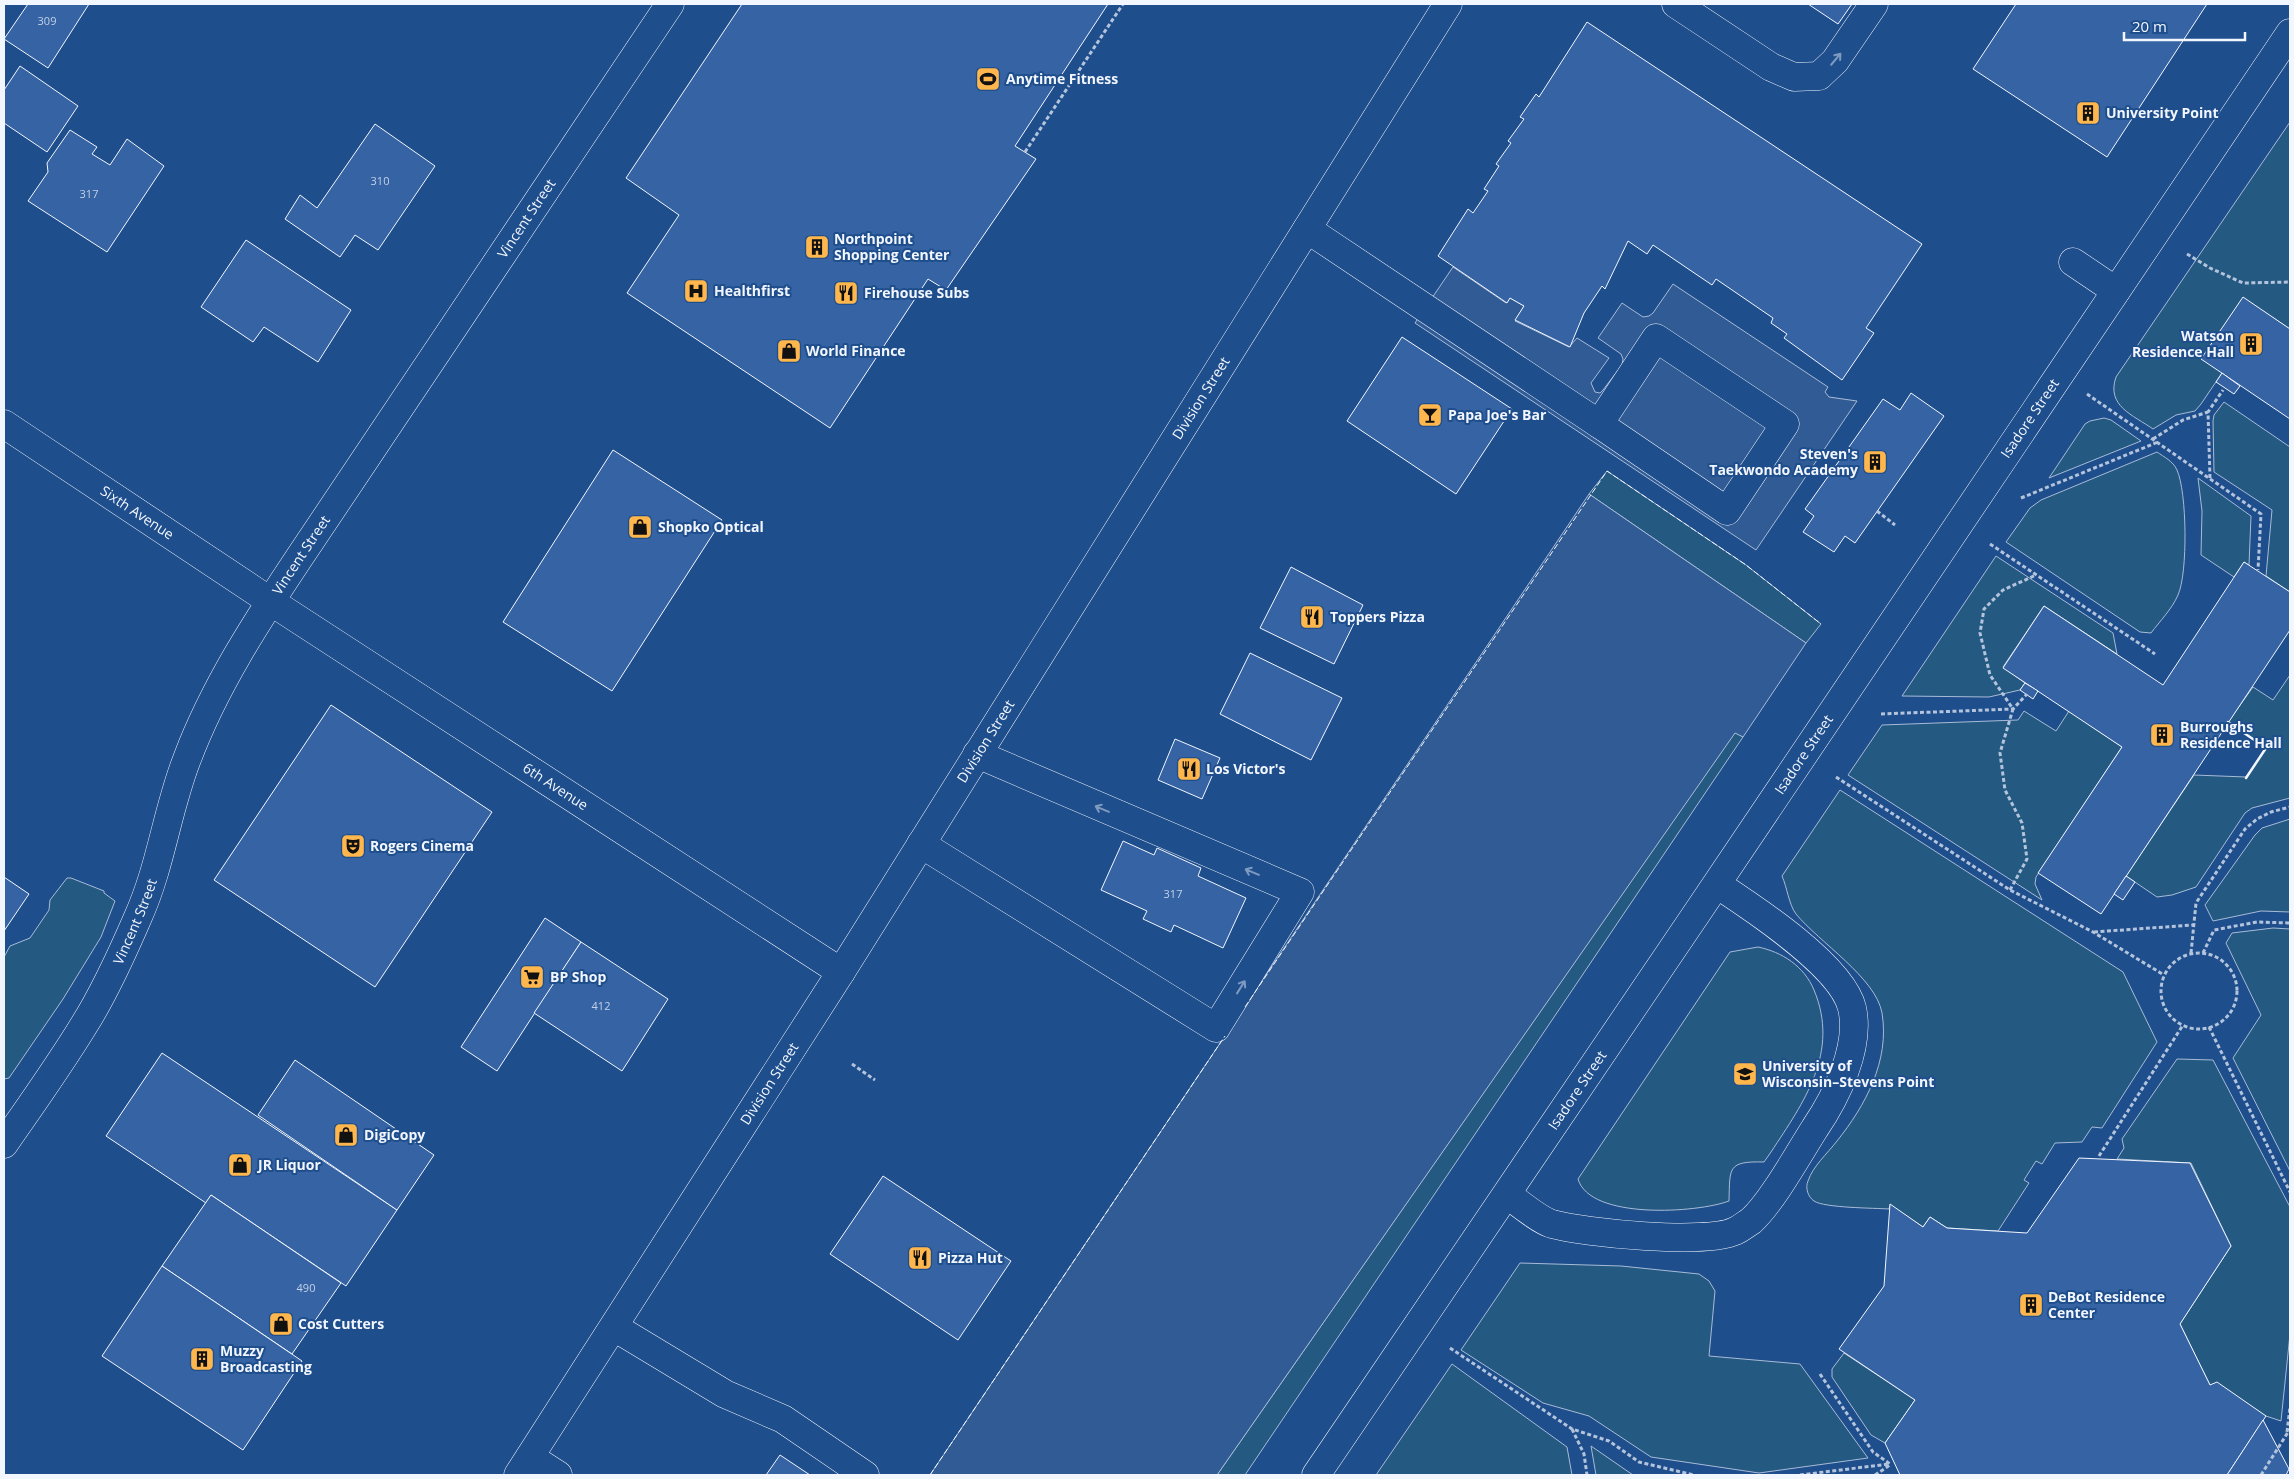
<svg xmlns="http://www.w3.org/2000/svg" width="2294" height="1479" viewBox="0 0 2294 1479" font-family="'Open Sans',sans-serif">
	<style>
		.green { fill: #245a82; stroke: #a8bbd7 }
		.parking { fill: #305b95; stroke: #a8bbd7 }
		.building { fill: #3563a3; stroke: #f2f6ff }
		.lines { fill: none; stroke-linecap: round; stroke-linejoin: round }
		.minor-casing { stroke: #f2f6ff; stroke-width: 29 }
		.major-casing { stroke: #f2f6ff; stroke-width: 29 }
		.path { stroke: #b3c4dc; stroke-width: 3; stroke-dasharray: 4 2.5; stroke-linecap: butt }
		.minor { stroke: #1f4e8c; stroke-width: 28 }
		.major { stroke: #1f4e8c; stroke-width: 28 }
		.fence { stroke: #f2f6ff; stroke-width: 1; stroke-dasharray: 6 2.5; stroke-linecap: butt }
		.wall { stroke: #f2f6ff; stroke-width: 2.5 }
		.oneway { stroke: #7e9ac0 }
		.labels { text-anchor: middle; stroke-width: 4; stroke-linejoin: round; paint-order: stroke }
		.number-label { font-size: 11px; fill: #c3d1e8 }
		.poi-label { font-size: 14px; font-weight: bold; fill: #f2f6ff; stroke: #1f4e8c; text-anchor: start }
		.street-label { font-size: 14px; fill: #f2f6ff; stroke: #1f4e8c }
	</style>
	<rect width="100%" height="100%" fill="#1f4e8c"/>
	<g class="green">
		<path d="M 2290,122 L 2290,329 L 2243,298 L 2222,373 L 2201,404 L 2195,411 L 2176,415 L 2153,429 C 2133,415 2106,406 2116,377 Z"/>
		<polygon points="2224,402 2290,447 2290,592 2266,576 2272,510 2214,472 2213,421 2214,415"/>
		<polygon points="2104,418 2111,420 2141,441 2049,478 2085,424 2090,421"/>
		<path d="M 2157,452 C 2164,457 2173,461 2177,470 C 2187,492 2188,573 2178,595 C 2172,609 2160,621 2151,633 L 2140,632 L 2006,542 L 2030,508 L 2041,500 Z"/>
		<polygon points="1607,471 1746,565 1821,624 1806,643 1589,494"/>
		<polygon points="2198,478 2251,516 2249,565 2244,562 2234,577 2201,555 2202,511"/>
		<polygon points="1996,556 2113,633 2117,654 2044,606 2003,667 2025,683 2020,690 1989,697 1902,696"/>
		<polygon points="2290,675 2290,798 2252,808 2245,813 2196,887 2172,895 2157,897 2126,876 2194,775 2246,777 2266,748 2228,722 2253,687 2273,700"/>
		<polygon points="2024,711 2056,731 2069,711 2122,747 2036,877 2035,884 2042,900 1848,775 1882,725 2018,720"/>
		<polygon points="1735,732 1743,737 1245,1475 1217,1475"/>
		<path d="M 1840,790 L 2123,972 L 2157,1042 L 2102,1128 L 2092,1127 L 2082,1142 L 2055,1143 L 2042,1164 L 2036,1161 L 2024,1180 L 2029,1183 L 1998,1231 L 1947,1228 L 1930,1217 L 1923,1227 L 1890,1205 L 1889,1209 C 1875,1208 1824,1208 1814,1201 C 1808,1197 1805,1188 1808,1181 C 1813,1166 1827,1154 1837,1141 C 1865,1106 1890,1061 1882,1013 C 1876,978 1819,942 1796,914 C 1789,905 1787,887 1782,876 Z"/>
		<polygon points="2290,819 2290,912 2261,911 2213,921 2205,905 2255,835 2262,828"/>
		<polygon points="67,878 71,878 104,891 104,893 115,901 101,937 63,999 9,1078 4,1079 4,957 10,946 30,938 49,910 50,900"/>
		<polygon points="2273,928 2290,929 2290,1171 2233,1058 2261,1015 2226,943 2232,933"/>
		<path d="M 1758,947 C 1782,952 1804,966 1814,990 C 1840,1052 1804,1102 1771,1152 L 1764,1162 C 1727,1161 1730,1168 1729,1201 C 1697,1213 1590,1220 1578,1179 L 1730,952 Z"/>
		<polygon points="2177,1059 2213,1060 2290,1207 2290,1334 2281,1421 2266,1416 2210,1385 2180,1324 2231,1246 2191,1163 2117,1159 2124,1148 2122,1139"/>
		<polygon points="1520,1263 1621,1266 1699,1274 1709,1281 1715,1291 1709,1356 1800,1364 1868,1458 1759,1473 1651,1457 1589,1416 1543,1403 1461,1350"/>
		<polygon points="1844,1353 1915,1400 1885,1443 1871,1435 1832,1377 1832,1369"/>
		<polygon points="1452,1364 1567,1447 1572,1475 1376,1475"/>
		<polygon points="1591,1446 1633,1475 1596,1475"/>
	</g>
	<g class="parking">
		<polygon points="1453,267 1506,303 1510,298 1524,306 1515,321 1569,347 1577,338 1609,358 1591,383 1595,392 1600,393 1603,390 1622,365 1623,359 1621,354 1598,338 1622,303 1643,317 1649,316 1653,313 1673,284 1828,387 1825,392 1829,397 1857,401 1756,550 1415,323"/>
		<polygon points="1589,494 1806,643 1743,737 1735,733 1217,1475 930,1475"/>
	</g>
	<g class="building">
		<polygon points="28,4 89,4 48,68 4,39"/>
		<polygon points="742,4 1108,4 1015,146 1036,159 946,290 928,279 830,428 627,293 679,215 626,178"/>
		<polygon points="1808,4 1852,4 1838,24"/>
		<polygon points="2016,4 2207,4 2107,157 1973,69"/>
		<polygon points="1587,22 1922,244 1866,328 1874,333 1842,380 1784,338 1787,334 1771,323 1773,318 1716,279 1712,285 1653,245 1647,254 1628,241 1605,289 1602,286 1584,313 1570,347 1515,320 1524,306 1510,298 1507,303 1438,256 1468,209 1473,213 1488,191 1484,189 1499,166 1496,164 1511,143 1508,141 1524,119 1520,117 1536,94 1539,97"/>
		<polygon points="20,66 78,106 47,152 4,123 4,90"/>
		<polygon points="375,124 435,166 378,250 355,235 340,257 285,219 300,195 317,208"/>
		<polygon points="70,130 97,147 92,154 110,165 127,139 164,166 107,252 28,201 48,172 47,163"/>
		<polygon points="246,240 351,310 318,362 264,327 253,342 201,307"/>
		<polygon points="2243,297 2290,329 2290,419 2201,359"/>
		<polygon points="1402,337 1512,409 1456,494 1347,421"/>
		<polygon points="2222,373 2240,386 2234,394 2216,382"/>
		<polygon points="1911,393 1944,416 1855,543 1845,536 1834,552 1803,532 1814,516 1805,509 1883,399 1900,410"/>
		<polygon points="613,450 722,520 612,691 503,622"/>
		<polygon points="2244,562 2290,592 2290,630 2101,914 2038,873 2122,747 2003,668 2044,606 2163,685"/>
		<polygon points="1291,567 1363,605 1334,664 1260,628"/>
		<polygon points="1250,653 1342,698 1311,760 1220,714"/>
		<polygon points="2025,683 2038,691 2033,699 2020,690"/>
		<polygon points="331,705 492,812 375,987 214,880"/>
		<polygon points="1175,739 1220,758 1202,799 1158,780"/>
		<polygon points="1123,841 1154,855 1157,848 1201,868 1198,876 1246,898 1223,948 1174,925 1171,932 1143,919 1147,911 1101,890"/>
		<polygon points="2126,876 2135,882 2123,900 2114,894"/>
		<polygon points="4,877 29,894 4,931"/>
		<polygon points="545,918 581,942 497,1071 461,1047"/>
		<polygon points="581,942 668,999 622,1071 534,1013"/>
		<polygon points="162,1053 397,1210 346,1286 211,1195 206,1203 106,1136"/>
		<polygon points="295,1060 434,1155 397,1210 258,1115"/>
		<polygon points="2079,1158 2190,1163 2231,1246 2180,1324 2210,1385 2217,1382 2266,1416 2227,1475 1900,1475 1885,1443 1915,1400 1839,1349 1884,1286 1890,1204 1923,1227 1930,1217 1947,1228 2027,1233"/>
		<polygon points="883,1176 1011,1261 958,1340 830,1254"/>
		<polygon points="211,1195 341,1283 292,1354 162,1266"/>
		<polygon points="162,1266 302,1361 243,1450 102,1356"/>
		<polygon points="2263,1420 2289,1469 2286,1475 2227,1475"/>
		<polygon points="780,1455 810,1475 766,1475"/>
	</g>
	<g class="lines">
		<defs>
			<g id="minor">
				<polyline points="1676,4 1771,67 1794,77 1819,76 1835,61 1874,4"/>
				<polyline points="1307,229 1599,424"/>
				<polyline points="2073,262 2116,291"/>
				<polygon points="1656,338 1785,424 1727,511 1599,424"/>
				<path id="s1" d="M 4,424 L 270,601 L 841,972"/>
				<polyline points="921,844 1216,1028 1300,892 977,754"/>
				<path id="s2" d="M 4,1144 C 31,1105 59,1066 84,1025 C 105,992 122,954 138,917 C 161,866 167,810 187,759 C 214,687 257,621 299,558 L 670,4"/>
				<path d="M 1508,1195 C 1519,1203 1539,1220 1552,1224 C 1585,1233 1706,1245 1735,1231 C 1740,1229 1746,1224 1751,1221 C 1772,1202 1799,1153 1815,1128 C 1836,1097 1861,1047 1852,1008 C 1842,966 1753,908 1718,885"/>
				<polyline points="614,1327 725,1394 783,1419 865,1475"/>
				<polyline points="530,1457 558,1475"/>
				<path id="s3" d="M 1316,1475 C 1643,996 1965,513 2290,33"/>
			</g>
			<g id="major">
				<path id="s4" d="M 518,1475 L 841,972 L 1448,4"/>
			</g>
		</defs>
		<use href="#minor" class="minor-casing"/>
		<use href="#major" class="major-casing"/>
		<g class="path">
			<polyline points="1025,152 1123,4"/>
			<polyline points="2187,254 2210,268 2243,283 2290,282"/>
			<polyline points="2087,394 2261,514 2258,570"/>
			<polyline points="2153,439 2183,420 2208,412"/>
			<polyline points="2210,478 2208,412 2223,390"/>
			<polyline points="2021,498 2158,442"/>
			<polyline points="1877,511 1895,525"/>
			<polyline points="1990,544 2155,654"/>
			<polyline points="1881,714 2013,709 2027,694"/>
			<polyline points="1836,777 2010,890 2093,932 2164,975"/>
			<polyline points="2010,890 2027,859 2022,823 2005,790 2000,753 2013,709 1990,675 1980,633 1984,609 2003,590 2036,575"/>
			<polyline points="2094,932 2193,925"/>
			<polyline points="2191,953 2196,903 2245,829 2257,819 2271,812 2290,807"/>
			<polyline points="2203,953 2214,930 2257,922 2290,923"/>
			<circle cx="2199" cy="991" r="38"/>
			<polyline points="2209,1027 2290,1192"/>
			<polyline points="852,1064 875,1080"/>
			<polyline points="2099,1156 2183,1025"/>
			<polyline points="1450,1348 1572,1429 1609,1441 1639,1462 1694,1475"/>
			<polyline points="1820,1374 1873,1452 1890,1464"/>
			<polyline points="1572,1429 1584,1454 1587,1475"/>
			<polyline points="2287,1432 2290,1407"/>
			<polyline points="1800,1475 1889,1464"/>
			<polyline points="1875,1475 1890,1465"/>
			<polyline points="2261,1475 2290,1429"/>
		</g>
		<use href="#minor" class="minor"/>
		<use href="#major" class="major"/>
		<g class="fence">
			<polyline points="1245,1007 1607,471 1746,565 1821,624"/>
			<polyline points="930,1475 1225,1036"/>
		</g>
		<polyline class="wall" points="2228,722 2266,748 2246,778"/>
	</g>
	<defs><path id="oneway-shaft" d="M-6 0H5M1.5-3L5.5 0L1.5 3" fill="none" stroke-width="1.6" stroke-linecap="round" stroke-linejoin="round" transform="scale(1.25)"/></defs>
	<g class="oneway">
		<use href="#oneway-shaft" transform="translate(1836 59) rotate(-50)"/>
		<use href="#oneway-shaft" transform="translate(1102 809) rotate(-157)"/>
		<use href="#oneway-shaft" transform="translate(1252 872) rotate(-157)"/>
		<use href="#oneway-shaft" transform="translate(1241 987) rotate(-58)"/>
	</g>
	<defs>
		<symbol id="stadium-square" viewBox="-11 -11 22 22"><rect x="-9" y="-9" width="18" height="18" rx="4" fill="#ffb74d" stroke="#1f4e8c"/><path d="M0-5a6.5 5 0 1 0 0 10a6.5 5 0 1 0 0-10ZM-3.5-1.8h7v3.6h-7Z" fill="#111"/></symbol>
		<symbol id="building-square" viewBox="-11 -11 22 22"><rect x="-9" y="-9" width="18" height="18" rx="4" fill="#ffb74d" stroke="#1f4e8c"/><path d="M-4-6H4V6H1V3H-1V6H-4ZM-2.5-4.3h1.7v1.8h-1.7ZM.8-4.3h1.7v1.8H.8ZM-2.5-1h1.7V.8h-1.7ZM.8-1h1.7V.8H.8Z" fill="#111"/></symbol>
		<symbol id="hospital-square" viewBox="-11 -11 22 22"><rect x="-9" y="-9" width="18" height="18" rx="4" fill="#ffb74d" stroke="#1f4e8c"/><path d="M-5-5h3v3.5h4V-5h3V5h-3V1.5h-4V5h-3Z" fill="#111"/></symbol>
		<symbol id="restaurant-square" viewBox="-11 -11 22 22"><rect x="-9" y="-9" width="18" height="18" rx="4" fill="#ffb74d" stroke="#1f4e8c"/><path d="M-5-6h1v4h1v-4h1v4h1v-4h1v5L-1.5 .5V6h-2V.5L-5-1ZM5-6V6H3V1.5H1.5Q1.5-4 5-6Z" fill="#111"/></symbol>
		<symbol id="shop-square" viewBox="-11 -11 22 22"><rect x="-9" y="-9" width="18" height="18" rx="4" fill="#ffb74d" stroke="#1f4e8c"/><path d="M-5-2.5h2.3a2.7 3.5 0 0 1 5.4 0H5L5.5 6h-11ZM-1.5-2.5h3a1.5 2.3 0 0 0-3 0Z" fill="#111"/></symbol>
		<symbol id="bar-square" viewBox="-11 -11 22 22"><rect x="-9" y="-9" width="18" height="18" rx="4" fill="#ffb74d" stroke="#1f4e8c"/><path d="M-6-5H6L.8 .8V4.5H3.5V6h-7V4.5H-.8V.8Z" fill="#111"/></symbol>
		<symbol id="theatre-square" viewBox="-11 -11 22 22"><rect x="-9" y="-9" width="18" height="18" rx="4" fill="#ffb74d" stroke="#1f4e8c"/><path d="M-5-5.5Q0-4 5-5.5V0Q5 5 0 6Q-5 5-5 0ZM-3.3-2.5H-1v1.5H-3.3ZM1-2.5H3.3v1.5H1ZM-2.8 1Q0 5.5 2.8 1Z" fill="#111"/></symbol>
		<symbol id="supermarket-square" viewBox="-11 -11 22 22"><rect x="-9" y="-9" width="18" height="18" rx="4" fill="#ffb74d" stroke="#1f4e8c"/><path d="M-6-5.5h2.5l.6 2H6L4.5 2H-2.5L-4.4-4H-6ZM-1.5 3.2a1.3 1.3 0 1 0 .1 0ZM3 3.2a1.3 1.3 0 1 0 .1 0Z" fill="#111"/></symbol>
		<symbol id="university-square" viewBox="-11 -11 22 22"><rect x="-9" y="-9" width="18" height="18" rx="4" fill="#ffb74d" stroke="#1f4e8c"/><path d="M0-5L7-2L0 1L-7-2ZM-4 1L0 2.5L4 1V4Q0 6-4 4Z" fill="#111"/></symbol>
	</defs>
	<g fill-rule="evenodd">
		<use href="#stadium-square" x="974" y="65" width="28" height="28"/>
		<use href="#building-square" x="2074" y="99" width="28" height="28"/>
		<use href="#building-square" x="803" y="233" width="28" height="28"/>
		<use href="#hospital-square" x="682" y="277" width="28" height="28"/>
		<use href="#restaurant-square" x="832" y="279" width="28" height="28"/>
		<use href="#building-square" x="2237" y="330" width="28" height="28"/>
		<use href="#shop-square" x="775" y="337" width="28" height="28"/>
		<use href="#bar-square" x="1416" y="401" width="28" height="28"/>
		<use href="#building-square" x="1861" y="448" width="28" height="28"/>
		<use href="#shop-square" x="626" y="513" width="28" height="28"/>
		<use href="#restaurant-square" x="1298" y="603" width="28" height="28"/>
		<use href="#building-square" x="2148" y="721" width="28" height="28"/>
		<use href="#restaurant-square" x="1175" y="755" width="28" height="28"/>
		<use href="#theatre-square" x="339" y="832" width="28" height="28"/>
		<use href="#supermarket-square" x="518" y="963" width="28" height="28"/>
		<use href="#university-square" x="1731" y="1060" width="28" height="28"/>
		<use href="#shop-square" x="332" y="1121" width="28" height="28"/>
		<use href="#shop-square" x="226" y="1151" width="28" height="28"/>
		<use href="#restaurant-square" x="906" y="1244" width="28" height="28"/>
		<use href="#building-square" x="2017" y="1291" width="28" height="28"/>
		<use href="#shop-square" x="267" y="1310" width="28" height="28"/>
		<use href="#building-square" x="188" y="1345" width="28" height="28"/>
	</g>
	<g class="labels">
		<g class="number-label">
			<text x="47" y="25">309</text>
			<text x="380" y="185">310</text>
			<text x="89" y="198">317</text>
			<text x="1173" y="898">317</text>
			<text x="601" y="1010">412</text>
			<text x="306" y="1292">490</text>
		</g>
		<g class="poi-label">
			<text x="1006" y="84">Anytime Fitness</text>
			<text x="2106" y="118">University Point</text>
			<text x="834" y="244">Northpoint<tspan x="834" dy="16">Shopping Center</tspan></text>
			<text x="714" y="296">Healthfirst</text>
			<text x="864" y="298">Firehouse Subs</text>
			<text x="2234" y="341" text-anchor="end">Watson<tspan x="2234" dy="16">Residence Hall</tspan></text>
			<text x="806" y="356">World Finance</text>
			<text x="1448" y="420">Papa Joe's Bar</text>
			<text x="1858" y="459" text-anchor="end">Steven's<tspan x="1858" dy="16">Taekwondo Academy</tspan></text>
			<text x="658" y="532">Shopko Optical</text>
			<text x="1330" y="622">Toppers Pizza</text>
			<text x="2180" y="732">Burroughs<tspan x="2180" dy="16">Residence Hall</tspan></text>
			<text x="1206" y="774">Los Victor's</text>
			<text x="370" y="851">Rogers Cinema</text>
			<text x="550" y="982">BP Shop</text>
			<text x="1762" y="1071">University of<tspan x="1762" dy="16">Wisconsin–Stevens Point</tspan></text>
			<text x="364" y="1140">DigiCopy</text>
			<text x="258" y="1170">JR Liquor</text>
			<text x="938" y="1263">Pizza Hut</text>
			<text x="2048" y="1302">DeBot Residence<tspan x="2048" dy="16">Center</tspan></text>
			<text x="298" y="1329">Cost Cutters</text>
			<text x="220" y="1356">Muzzy<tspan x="220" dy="16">Broadcasting</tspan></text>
		</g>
		<g class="street-label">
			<text dy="5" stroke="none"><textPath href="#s2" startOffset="1069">Vincent Street</textPath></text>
			<text dy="5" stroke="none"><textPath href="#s4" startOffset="1275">Division Street</textPath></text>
			<text dy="5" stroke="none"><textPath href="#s3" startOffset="1275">Isadore Street</textPath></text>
			<text dy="5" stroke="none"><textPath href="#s1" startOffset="160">Sixth Avenue</textPath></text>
			<text dy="5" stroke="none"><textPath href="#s2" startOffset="664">Vincent Street</textPath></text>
			<text dy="5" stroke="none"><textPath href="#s4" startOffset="870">Division Street</textPath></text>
			<text dy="5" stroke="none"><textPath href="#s3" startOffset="870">Isadore Street</textPath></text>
			<text dy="5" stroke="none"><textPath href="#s1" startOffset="660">6th Avenue</textPath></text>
			<text dy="5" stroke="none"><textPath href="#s2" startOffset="259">Vincent Street</textPath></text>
			<text dy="5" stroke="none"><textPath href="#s4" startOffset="465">Division Street</textPath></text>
			<text dy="5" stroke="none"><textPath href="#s3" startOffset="465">Isadore Street</textPath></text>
		</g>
	</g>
	<rect width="2294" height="1479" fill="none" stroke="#f2f6ff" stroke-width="10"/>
	<path d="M2124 32v8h121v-8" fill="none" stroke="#f2f6ff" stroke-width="2.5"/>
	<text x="2132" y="32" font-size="15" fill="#f2f6ff" stroke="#1f4e8c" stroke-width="4" paint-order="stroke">20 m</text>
</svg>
